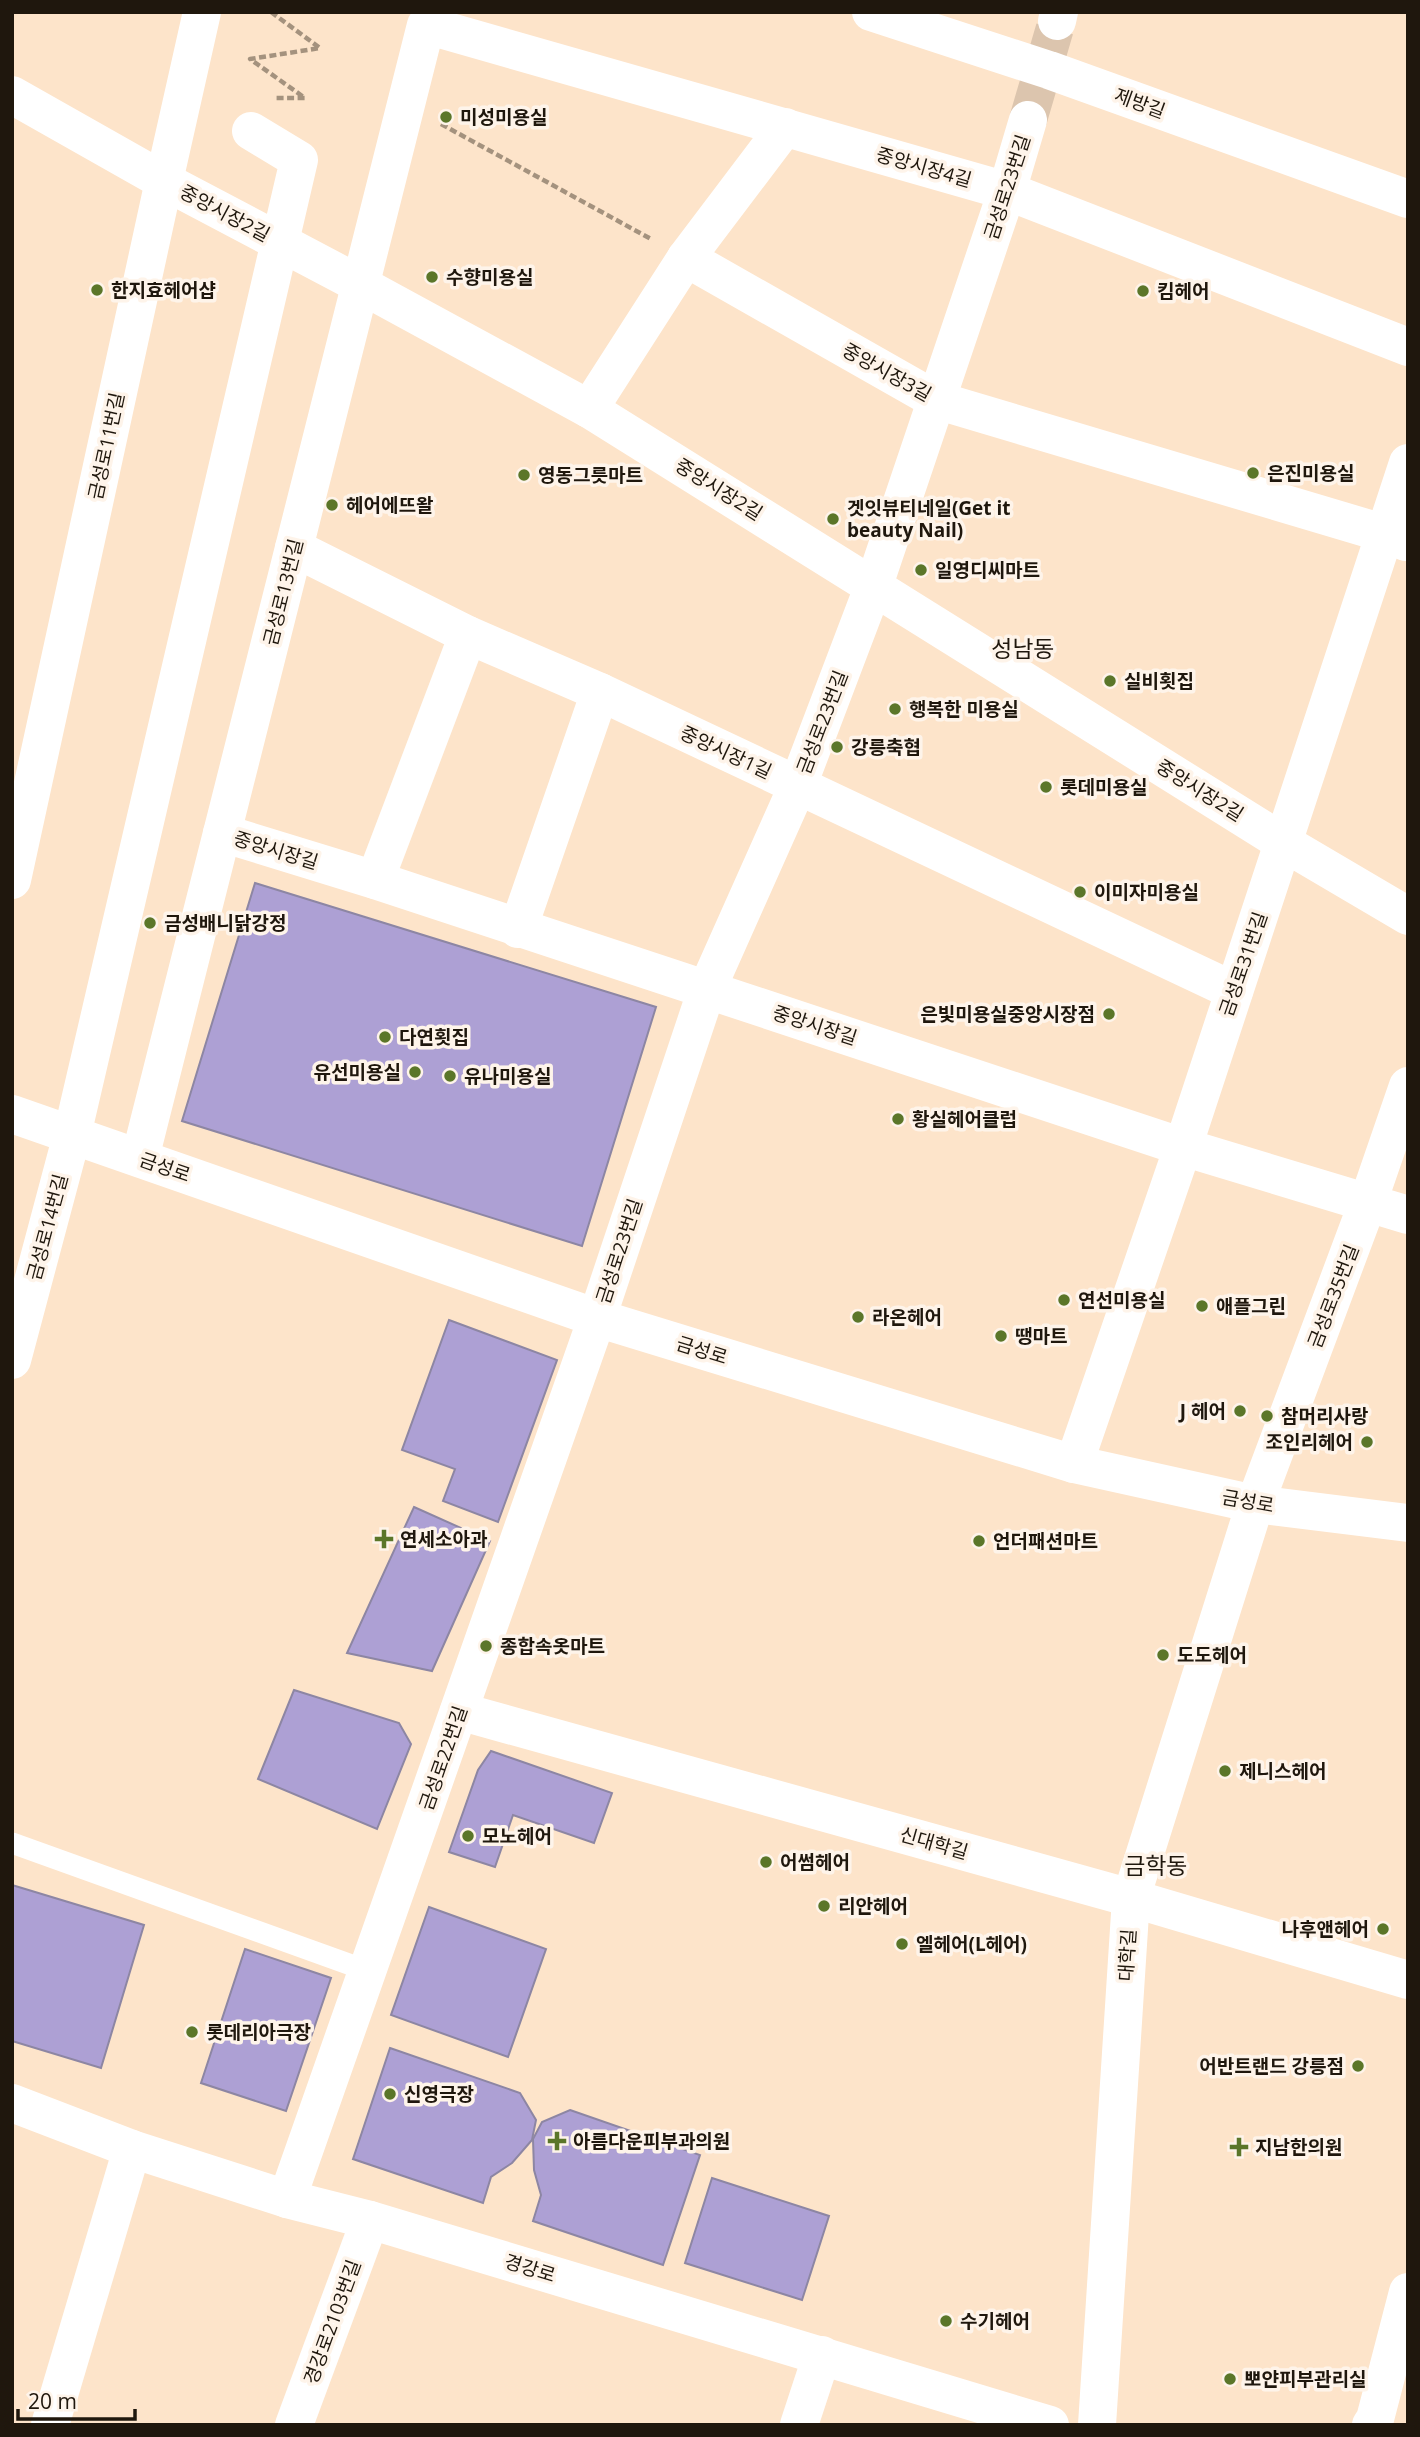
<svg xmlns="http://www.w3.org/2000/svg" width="1420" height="2437" viewBox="0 0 1420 2437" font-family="'Open Sans','Noto Sans KR',sans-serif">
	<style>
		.building { fill: #ada0d4; stroke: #8d86a3; stroke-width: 2 }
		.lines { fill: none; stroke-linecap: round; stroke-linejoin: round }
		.street-tunnel { stroke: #dcc5ae; stroke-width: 38; stroke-dasharray: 38 19; stroke-linecap: butt }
		.path { stroke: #a4927e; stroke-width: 4.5; stroke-dasharray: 7 3.5; stroke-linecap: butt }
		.lane { stroke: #fff; stroke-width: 21 }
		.street { stroke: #fff; stroke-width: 38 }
		.secondary { stroke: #fff; stroke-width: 38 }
		.primary { stroke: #fff; stroke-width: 38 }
		.poi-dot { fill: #5b7629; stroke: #fef4ea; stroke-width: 2.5 }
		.labels { text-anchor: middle; stroke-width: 7; stroke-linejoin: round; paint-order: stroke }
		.street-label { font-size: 19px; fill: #1f170d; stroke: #fef4ea }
		.poi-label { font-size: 19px; font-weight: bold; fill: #1f170d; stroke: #fef4ea; text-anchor: start }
		.quarter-label { font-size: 23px; fill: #1f170d; stroke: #fef4ea }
	</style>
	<rect width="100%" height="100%" fill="#fde4ca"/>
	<g class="building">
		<polygon points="255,883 656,1007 582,1246 182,1121"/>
		<polygon points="449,1320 557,1360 498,1522 443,1501 455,1469 402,1450"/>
		<polygon points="414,1507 490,1541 432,1671 347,1653"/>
		<polygon points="294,1690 399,1723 411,1744 377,1829 258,1779"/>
		<polygon points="491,1751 612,1793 594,1843 513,1815 495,1867 449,1852 478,1770"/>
		<polygon points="12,1885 144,1925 101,2068 12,2041"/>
		<polygon points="429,1907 546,1949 508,2057 391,2015"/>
		<polygon points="245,1949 331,1978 286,2111 201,2083"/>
		<polygon points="390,2048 520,2093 536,2120 532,2140 512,2163 491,2177 483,2203 353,2159"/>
		<polygon points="570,2110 700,2155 663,2265 533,2221 541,2195 534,2170 533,2139 542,2122"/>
		<polygon points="712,2178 829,2216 802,2300 685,2263"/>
	</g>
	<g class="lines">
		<polyline class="street-tunnel" points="1028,120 1057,21"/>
		<g class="path">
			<polyline points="271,12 320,48 250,59 305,98 275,98"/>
			<polyline points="441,124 651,239"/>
		</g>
		<polyline class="lane" points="12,1843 368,1971"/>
		<g class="street">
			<polyline points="871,12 1049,70 1408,199"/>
			<polyline points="1057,21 1059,12"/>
			<polyline points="12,95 164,181 361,285 589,409 1284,843 1408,916"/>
			<polyline points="686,258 936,400 1383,533 1406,542"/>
			<polyline points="589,409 686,258 785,127"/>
			<polyline points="294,548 468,635 600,692 1234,991"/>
			<polyline points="222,833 375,880 1183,1147 1408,1215"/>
			<polyline points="12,880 164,181 202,12"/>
			<polyline points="375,880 468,635"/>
			<polyline points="518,929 600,692"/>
			<polyline points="140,1158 426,25 1007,191 1408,347"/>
			<polyline points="12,1360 72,1135 299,160 251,131"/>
			<polyline points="1074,1464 1183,1147 1408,463"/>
			<polyline points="459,1711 1131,1898 1408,1980"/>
			<polyline points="287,2199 597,1318 707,989 798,785 874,585 1007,191 1028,120"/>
			<polyline points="50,2425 132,2149"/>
			<polyline points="294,2425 370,2220"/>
			<polyline points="799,2425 822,2355"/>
			<polyline points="1097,2425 1131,1898 1255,1504 1368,1202 1408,1086"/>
			<polyline points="1371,2425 1375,2419 1408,2292"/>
		</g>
		<polyline class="secondary" points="12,1114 597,1318 1074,1464 1255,1504 1408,1523"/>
		<polyline class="primary" points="12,2103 132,2149 287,2199 370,2220 1050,2425"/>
	</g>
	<g class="poi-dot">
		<circle cx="446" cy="117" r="7"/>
		<circle cx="432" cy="277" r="7"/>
		<circle cx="97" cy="290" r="7"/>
		<circle cx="1143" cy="291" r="7"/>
		<circle cx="1253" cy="473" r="7"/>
		<circle cx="524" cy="475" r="7"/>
		<circle cx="332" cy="505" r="7"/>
		<circle cx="833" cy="519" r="7"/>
		<circle cx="921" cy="570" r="7"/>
		<circle cx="1110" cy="681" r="7"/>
		<circle cx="895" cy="709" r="7"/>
		<circle cx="837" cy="747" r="7"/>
		<circle cx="1046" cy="787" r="7"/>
		<circle cx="1080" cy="892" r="7"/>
		<circle cx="150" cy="923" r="7"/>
		<circle cx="1109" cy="1014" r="7"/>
		<circle cx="385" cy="1037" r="7"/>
		<circle cx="415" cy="1072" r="7"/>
		<circle cx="450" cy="1076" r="7"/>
		<circle cx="898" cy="1119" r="7"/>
		<circle cx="1064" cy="1300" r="7"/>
		<circle cx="1202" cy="1306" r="7"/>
		<circle cx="858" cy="1317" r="7"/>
		<circle cx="1001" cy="1336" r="7"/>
		<circle cx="1240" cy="1411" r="7"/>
		<circle cx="1267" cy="1416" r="7"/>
		<circle cx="1367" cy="1442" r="7"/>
		<path d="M380.5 1528.5h7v7h7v7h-7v7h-7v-7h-7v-7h7z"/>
		<circle cx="979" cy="1541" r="7"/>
		<circle cx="486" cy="1646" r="7"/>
		<circle cx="1163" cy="1655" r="7"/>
		<circle cx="1225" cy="1771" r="7"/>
		<circle cx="468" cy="1836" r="7"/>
		<circle cx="766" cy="1862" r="7"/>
		<circle cx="824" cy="1906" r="7"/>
		<circle cx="1383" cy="1929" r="7"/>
		<circle cx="902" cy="1944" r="7"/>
		<circle cx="192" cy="2032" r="7"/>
		<circle cx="1358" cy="2066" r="7"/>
		<circle cx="390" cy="2094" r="7"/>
		<path d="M553.5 2130.5h7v7h7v7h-7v7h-7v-7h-7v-7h7z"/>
		<path d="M1235.5 2136.5h7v7h7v7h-7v7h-7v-7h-7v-7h7z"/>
		<circle cx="946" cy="2321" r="7"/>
		<circle cx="1230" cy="2379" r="7"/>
	</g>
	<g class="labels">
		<g class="street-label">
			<text transform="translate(1140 103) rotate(20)" y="7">제방길</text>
			<text transform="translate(924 167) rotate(16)" y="7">중앙시장4길</text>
			<text transform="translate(1007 187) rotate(-72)" y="7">금성로23번길</text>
			<text transform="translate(225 213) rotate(28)" y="7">중앙시장2길</text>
			<text transform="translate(887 372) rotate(29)" y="7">중앙시장3길</text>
			<text transform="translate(106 446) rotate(-78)" y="7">금성로11번길</text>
			<text transform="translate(719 489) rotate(32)" y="7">중앙시장2길</text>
			<text transform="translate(283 592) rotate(-76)" y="7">금성로13번길</text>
			<text transform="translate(822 722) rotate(-69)" y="7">금성로23번길</text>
			<text transform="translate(726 752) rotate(25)" y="7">중앙시장1길</text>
			<text transform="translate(1200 790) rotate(32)" y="7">중앙시장2길</text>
			<text transform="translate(276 850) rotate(17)" y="7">중앙시장길</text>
			<text transform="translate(1243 964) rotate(-71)" y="7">금성로31번길</text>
			<text transform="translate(815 1025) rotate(18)" y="7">중앙시장길</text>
			<text transform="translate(165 1167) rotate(19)" y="7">금성로</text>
			<text transform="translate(47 1227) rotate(-75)" y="7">금성로14번길</text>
			<text transform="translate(619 1251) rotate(-72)" y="7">금성로23번길</text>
			<text transform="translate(1333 1296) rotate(-69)" y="7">금성로35번길</text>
			<text transform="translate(702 1350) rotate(17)" y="7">금성로</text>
			<text transform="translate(1248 1501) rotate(10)" y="7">금성로</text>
			<text transform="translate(443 1758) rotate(-71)" y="7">금성로22번길</text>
			<text transform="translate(934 1843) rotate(16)" y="7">신대학길</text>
			<text transform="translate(1127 1955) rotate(-86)" y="7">대학길</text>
			<text transform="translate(530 2268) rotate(17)" y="7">경강로</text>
			<text transform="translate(332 2322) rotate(-70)" y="7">경강로2103번길</text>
		</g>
		<g class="poi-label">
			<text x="460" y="124">미성미용실</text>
			<text x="446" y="284">수향미용실</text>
			<text x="111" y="297">한지효헤어샵</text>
			<text x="1157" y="298">킴헤어</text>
			<text x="1267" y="480">은진미용실</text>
			<text x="538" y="482">영동그릇마트</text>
			<text x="346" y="512">헤어에뜨왈</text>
			<text x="847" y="515">겟잇뷰티네일(Get it<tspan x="847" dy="22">beauty Nail)</tspan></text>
			<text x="935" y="577">일영디씨마트</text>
			<text x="1124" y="688">실비횟집</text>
			<text x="909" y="716">행복한 미용실</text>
			<text x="851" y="754">강릉축협</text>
			<text x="1060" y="794">롯데미용실</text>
			<text x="1094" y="899">이미자미용실</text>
			<text x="164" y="930">금성배니닭강정</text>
			<text x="1095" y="1021" text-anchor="end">은빛미용실중앙시장점</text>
			<text x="399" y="1044">다연횟집</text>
			<text x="401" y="1079" text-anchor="end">유선미용실</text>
			<text x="464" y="1083">유나미용실</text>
			<text x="912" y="1126">황실헤어클럽</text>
			<text x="1078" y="1307">연선미용실</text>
			<text x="1216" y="1313">애플그린</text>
			<text x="872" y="1324">라온헤어</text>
			<text x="1015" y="1343">땡마트</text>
			<text x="1226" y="1418" text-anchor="end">J 헤어</text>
			<text x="1281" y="1423">참머리사랑</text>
			<text x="1353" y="1449" text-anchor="end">조인리헤어</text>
			<text x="400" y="1546">연세소아과</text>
			<text x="993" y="1548">언더패션마트</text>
			<text x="500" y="1653">종합속옷마트</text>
			<text x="1177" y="1662">도도헤어</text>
			<text x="1239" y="1778">제니스헤어</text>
			<text x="482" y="1843">모노헤어</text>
			<text x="780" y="1869">어썸헤어</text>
			<text x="838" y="1913">리안헤어</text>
			<text x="1369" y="1936" text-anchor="end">나후앤헤어</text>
			<text x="916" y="1951">엘헤어(L헤어)</text>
			<text x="206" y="2039">롯데리아극장</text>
			<text x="1344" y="2073" text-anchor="end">어반트랜드 강릉점</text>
			<text x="404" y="2101">신영극장</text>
			<text x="573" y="2148">아름다운피부과의원</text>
			<text x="1255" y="2154">지남한의원</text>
			<text x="960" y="2328">수기헤어</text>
			<text x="1244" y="2386">뽀얀피부관리실</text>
		</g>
		<g class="quarter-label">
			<text x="1023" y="657">성남동</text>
			<text x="1156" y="1874">금학동</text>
		</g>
	</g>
	<rect width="1420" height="2437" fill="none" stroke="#1f170d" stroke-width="28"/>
	<path d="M18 2409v10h117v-10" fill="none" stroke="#1f170d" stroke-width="3.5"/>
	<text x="28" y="2409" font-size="21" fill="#1f170d" stroke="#fef4ea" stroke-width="5" paint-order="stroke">20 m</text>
</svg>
